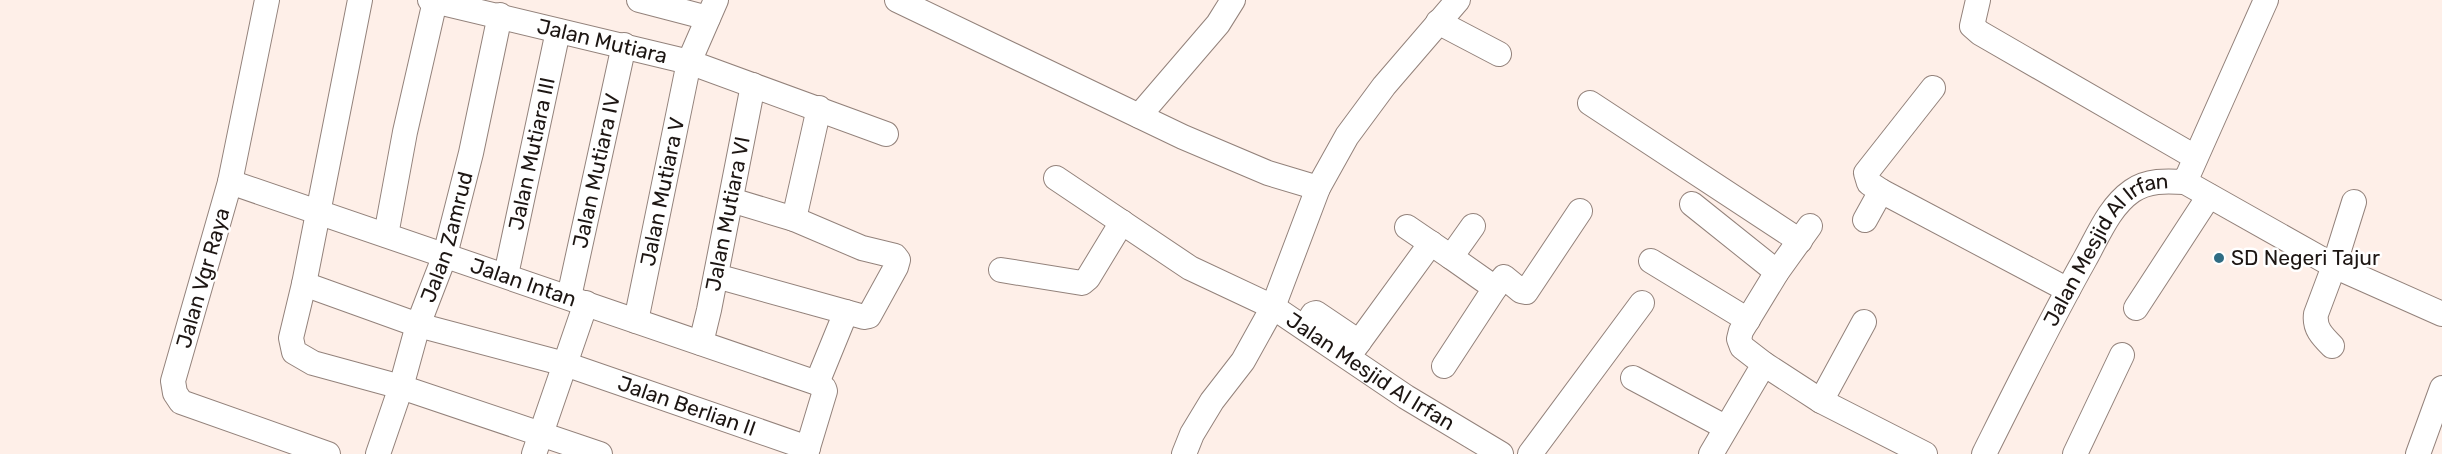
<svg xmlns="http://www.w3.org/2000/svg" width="2442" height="454" viewBox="0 0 2442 454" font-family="Rubik,sans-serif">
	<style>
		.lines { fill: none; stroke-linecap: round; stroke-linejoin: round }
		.minor-casing { stroke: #93827b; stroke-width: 26 }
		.minor { stroke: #fff; stroke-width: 24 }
		.poi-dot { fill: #306c83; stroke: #fff; stroke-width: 2 }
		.labels { text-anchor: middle; stroke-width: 5; stroke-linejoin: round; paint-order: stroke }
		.street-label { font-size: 21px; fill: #1d1613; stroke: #fff }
		.poi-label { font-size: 21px; fill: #1d1613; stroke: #fff; text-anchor: start }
	</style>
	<rect width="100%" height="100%" fill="#feefe8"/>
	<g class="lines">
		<defs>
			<g id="minor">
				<polyline points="267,0 230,182 173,381 175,393 181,402 328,454"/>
				<polyline points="360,0 304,284 291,338 294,352 313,363 401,387 600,454"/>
				<path id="s1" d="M 430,0 L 689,62 L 886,134"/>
				<polyline points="639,0 708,18"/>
				<polyline points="897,0 1183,137 1268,173 1318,188"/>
				<polyline points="1978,0 1972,26 1980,33 2195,157"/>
				<polyline points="1438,22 1499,54"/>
				<polyline points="1590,103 1800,241"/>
				<polyline points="1139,116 1218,24 1233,0"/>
				<path id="s2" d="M 1056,178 L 1190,268 L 1273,307 L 1406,397 L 1501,454"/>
				<path id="s3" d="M 230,182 L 817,383 L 824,388 L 825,391 L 806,454"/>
				<polyline points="2185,182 2334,266 2442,314"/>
				<polyline points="1881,191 1869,183 1866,173 1933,88"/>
				<polyline points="731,200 794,219 862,248 895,256 898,260 896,267 869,316 864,317 846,312"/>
				<polyline points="1692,204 1777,272"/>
				<polyline points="794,219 819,108"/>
				<polyline points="1865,220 1881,191 2068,290"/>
				<polyline points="1407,227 1451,257 1473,226"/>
				<polyline points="386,235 405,132 435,1"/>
				<polyline points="1651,261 1748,320"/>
				<polyline points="1001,270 1082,283 1088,278 1122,222"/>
				<path id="s4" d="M 506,275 L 558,31"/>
				<polyline points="716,276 846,312 817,383"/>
				<path id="s5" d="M 304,284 L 418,325 L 565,364 L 808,448"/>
				<polyline points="1495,288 1504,277 1521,291 1526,292 1580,211"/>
				<path id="s6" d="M 569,297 L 624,45"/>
				<polyline points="2136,308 2209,196"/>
				<path id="s7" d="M 636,321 L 689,62 L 716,0"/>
				<polyline points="1305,327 1313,314 1316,313 1359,342"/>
				<path id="s8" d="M 701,343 L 709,310 L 753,85"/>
				<path d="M 2332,346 C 2322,336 2314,328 2316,314 L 2334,266 L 2354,202"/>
				<polyline points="1348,357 1431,243"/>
				<polyline points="1764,364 1821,401 1925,454"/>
				<polyline points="1444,366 1495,288 1451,257"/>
				<polyline points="1633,378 1725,427"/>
				<polyline points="1821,401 1864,322"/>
				<path id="s9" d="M 378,454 L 401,387 L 418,325 L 445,255 L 471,153 L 500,15"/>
				<polyline points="534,454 586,303"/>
				<polyline points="1184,454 1192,434 1212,401 1243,361 1273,307 1318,188 1347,136 1384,86 1458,0"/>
				<polyline points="1530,454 1642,303"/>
				<polyline points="1711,454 1764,364 1742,347 1739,339 1741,331 1777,272 1810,226"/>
				<path id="s10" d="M 1984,454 C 2017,388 2049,323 2085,259 C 2098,236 2109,207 2132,191 C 2148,180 2166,181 2185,182 L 2266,0"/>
				<polyline points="2075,454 2122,355"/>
				<polyline points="2418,454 2442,388"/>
			</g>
		</defs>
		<use href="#minor" class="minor-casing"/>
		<use href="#minor" class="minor"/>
	</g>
	<circle class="poi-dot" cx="2219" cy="258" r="6"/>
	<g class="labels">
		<g class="street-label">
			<text dy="7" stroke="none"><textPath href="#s1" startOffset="177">Jalan Mutiara</textPath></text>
			<text dy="7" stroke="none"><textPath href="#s4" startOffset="124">Jalan Mutiara III</textPath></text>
			<text dy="7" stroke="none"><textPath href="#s6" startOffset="129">Jalan Mutiara IV</textPath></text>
			<text dy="7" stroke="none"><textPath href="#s7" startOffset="132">Jalan Mutiara V</textPath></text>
			<text dy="7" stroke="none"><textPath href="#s8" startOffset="132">Jalan Mutiara VI</textPath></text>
			<text dy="7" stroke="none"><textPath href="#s9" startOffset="228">Jalan Zamrud</textPath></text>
			<text dy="7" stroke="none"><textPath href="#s10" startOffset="243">Jalan Mesjid Al Irfan</textPath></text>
			<text transform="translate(203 278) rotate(-74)" y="7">Jalan Vgr Raya</text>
			<text dy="7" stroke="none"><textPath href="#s3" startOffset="310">Jalan Intan</textPath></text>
			<text dy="7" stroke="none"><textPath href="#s2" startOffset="370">Jalan Mesjid Al Irfan</textPath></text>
			<text dy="7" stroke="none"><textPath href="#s5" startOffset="402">Jalan Berlian II</textPath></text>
		</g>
		<g class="poi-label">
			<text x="2231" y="265">SD Negeri Tajur</text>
		</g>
	</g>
</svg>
